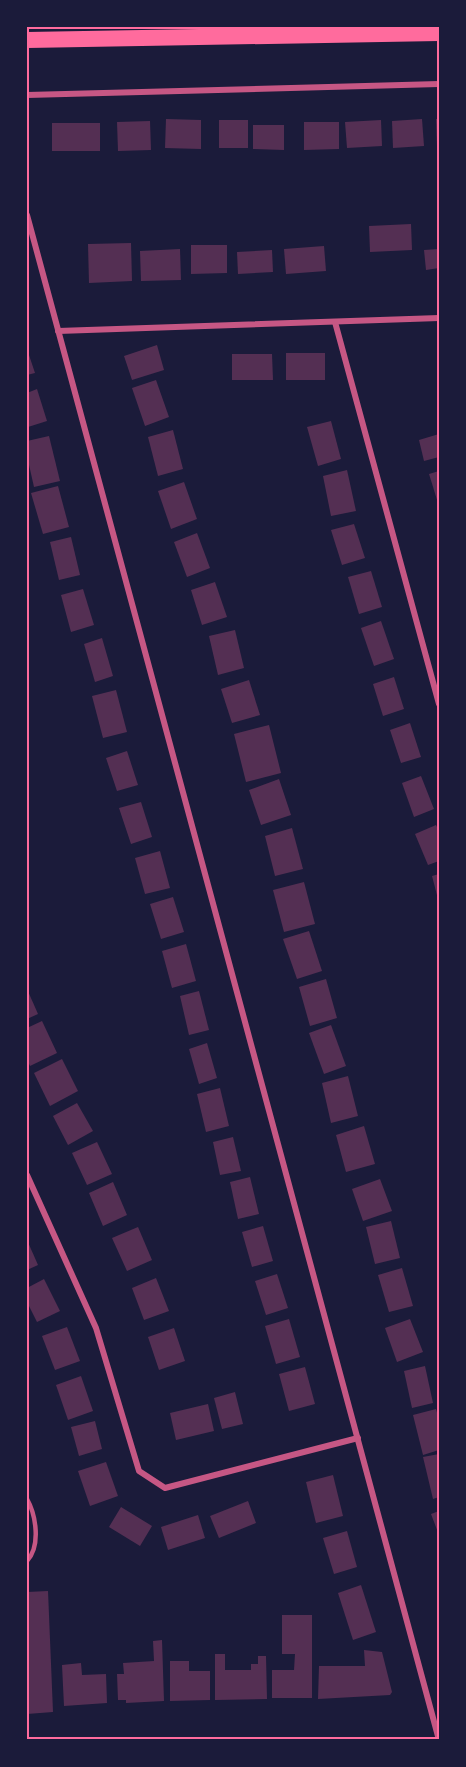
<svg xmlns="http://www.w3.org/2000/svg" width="466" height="1767" viewBox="0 0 466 1767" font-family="'Noto Sans',sans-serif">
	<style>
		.building { fill: #542f53 }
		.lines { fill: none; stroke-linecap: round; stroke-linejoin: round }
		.service { stroke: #c65784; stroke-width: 4.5 }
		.minor { stroke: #c65784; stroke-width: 6 }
		.trunk { stroke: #ff6b9d; stroke-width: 16 }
		.neatline { fill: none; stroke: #ff6b9d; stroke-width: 2 }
	</style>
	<rect width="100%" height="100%" fill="#1b1b3a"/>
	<g class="building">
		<polygon points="166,119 201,120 201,149 165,148"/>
		<polygon points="422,119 424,146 393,148 392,121"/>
		<polygon points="436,119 439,119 439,146 437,146"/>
		<rect x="219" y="120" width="29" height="28"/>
		<polygon points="381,120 382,146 347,148 345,122"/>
		<polygon points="150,121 151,150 118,151 117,122"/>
		<polygon points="304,122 339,122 339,149 304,150"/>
		<rect x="52" y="123" width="48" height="28"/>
		<polygon points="253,125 284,125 284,150 253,149"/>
		<polygon points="411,224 412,250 370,252 369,226"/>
		<polygon points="131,243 132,281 89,283 88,244"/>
		<polygon points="191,245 227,245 227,273 191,274"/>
		<polygon points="324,246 326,271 286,274 284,249"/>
		<polygon points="180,249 181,280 141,281 140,251"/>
		<polygon points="439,249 439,268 426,270 424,250"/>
		<polygon points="272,250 273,272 238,274 237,252"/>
		<polygon points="157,345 164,370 132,380 124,356"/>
		<polygon points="27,349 35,373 27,375"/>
		<rect x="286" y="353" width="39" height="27"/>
		<polygon points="232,354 272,354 273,380 232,380"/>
		<polygon points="156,380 169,417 145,426 132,388"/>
		<polygon points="37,389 47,421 28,427 27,393"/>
		<polygon points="331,421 341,459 318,466 307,427"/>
		<polygon points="173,430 183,469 158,476 148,437"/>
		<polygon points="439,434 439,457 424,461 419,440"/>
		<polygon points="49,436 60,481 34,487 27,456 27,441"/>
		<polygon points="347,470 356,511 331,516 323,476"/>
		<polygon points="439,471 439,503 438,503 429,474"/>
		<polygon points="184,482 197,519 171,529 158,491"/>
		<polygon points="58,486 69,527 43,534 31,493"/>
		<polygon points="354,524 365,558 342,565 331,530"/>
		<polygon points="197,533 210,568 187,577 174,542"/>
		<polygon points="71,537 80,575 59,580 50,542"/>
		<polygon points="371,571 382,607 359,614 348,577"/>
		<polygon points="215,582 227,617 202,625 191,590"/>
		<polygon points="83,589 94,625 71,632 61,595"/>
		<polygon points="381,621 394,659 374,666 361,628"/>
		<polygon points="235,630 244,668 218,675 209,636"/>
		<polygon points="102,638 113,676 95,682 84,644"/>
		<polygon points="394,677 404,709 383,716 373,684"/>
		<polygon points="249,680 260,715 232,723 221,689"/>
		<polygon points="116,690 127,732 103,738 92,696"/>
		<polygon points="410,723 421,757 401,763 390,730"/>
		<polygon points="269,725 281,773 246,782 234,734"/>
		<polygon points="127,751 138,785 117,791 106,758"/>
		<polygon points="421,776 434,809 414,817 402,783"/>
		<polygon points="279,779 291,815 261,825 249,790"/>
		<polygon points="141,802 152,837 131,844 119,808"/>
		<polygon points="436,825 439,831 439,861 428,865 415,834"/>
		<polygon points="292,828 303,869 275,876 265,836"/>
		<polygon points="160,851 170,888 145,894 135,858"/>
		<polygon points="439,874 439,899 438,899 432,876"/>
		<polygon points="304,882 315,924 284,932 273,890"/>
		<polygon points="173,897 184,932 161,939 150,904"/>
		<polygon points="309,931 322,971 297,979 283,939"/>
		<polygon points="186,944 196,981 172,988 162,951"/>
		<polygon points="326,979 337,1018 310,1026 299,987"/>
		<polygon points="27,989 38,1014 27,1019"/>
		<polygon points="199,991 209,1030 189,1035 180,996"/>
		<polygon points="42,1021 57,1053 30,1066 27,1059 27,1028"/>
		<polygon points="331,1025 346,1066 324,1074 309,1033"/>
		<polygon points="207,1043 217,1078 199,1084 189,1049"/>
		<polygon points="62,1059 78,1091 50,1106 34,1073"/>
		<polygon points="348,1076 358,1116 331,1123 322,1083"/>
		<polygon points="220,1088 229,1126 206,1132 197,1094"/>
		<polygon points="77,1103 93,1131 68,1145 53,1116"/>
		<polygon points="364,1126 375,1164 346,1172 336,1135"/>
		<polygon points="233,1137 241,1171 220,1175 213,1142"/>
		<polygon points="97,1142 112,1174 87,1185 72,1153"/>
		<polygon points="250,1177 259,1214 238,1219 230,1182"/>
		<polygon points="380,1179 392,1211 363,1221 352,1189"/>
		<polygon points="113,1182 127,1215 103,1226 89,1193"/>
		<polygon points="391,1221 400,1258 375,1264 366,1227"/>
		<polygon points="263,1226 273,1261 252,1267 242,1232"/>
		<polygon points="138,1227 152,1260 127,1271 112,1238"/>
		<polygon points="27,1240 38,1265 27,1270"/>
		<polygon points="402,1268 413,1306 389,1312 378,1275"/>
		<polygon points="277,1274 288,1308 266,1315 255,1281"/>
		<polygon points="156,1278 169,1311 144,1320 132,1288"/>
		<polygon points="44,1279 60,1311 37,1322 27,1302 27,1288"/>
		<polygon points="289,1319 300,1357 276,1364 265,1326"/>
		<polygon points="410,1319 423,1352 397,1362 385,1328"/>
		<polygon points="67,1327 80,1361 55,1370 42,1336"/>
		<polygon points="174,1328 185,1361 159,1370 148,1337"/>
		<polygon points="425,1366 433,1403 412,1408 404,1371"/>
		<polygon points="305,1367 315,1404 289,1411 279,1374"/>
		<polygon points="81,1376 93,1411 68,1420 56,1385"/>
		<polygon points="235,1392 243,1424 222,1429 214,1398"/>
		<polygon points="208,1404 214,1431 176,1440 170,1413"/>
		<polygon points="436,1409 439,1420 439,1450 423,1455 413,1415"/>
		<polygon points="95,1421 102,1449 79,1456 71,1427"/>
		<polygon points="439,1454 439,1497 433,1499 423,1457"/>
		<polygon points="106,1462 118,1496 90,1506 78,1471"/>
		<polygon points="333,1475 343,1516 316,1523 306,1482"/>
		<polygon points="248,1501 256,1523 219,1538 210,1516"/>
		<polygon points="121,1507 152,1526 140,1546 109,1527"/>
		<polygon points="439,1511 439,1535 431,1514"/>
		<polygon points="198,1515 205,1538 168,1550 161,1527"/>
		<polygon points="347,1531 357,1567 334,1574 323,1538"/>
		<polygon points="361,1585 376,1632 353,1640 338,1593"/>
		<polygon points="48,1591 53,1712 27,1714 27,1592"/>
		<polygon points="282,1615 312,1615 312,1698 272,1698 272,1670 294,1670 295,1654 282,1654"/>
		<polygon points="162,1640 164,1701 126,1703 126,1700 118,1700 117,1674 124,1674 123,1663 154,1661 153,1641"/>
		<polygon points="364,1650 382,1652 392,1692 390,1695 318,1699 319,1666 365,1666"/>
		<polygon points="215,1654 225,1654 225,1670 251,1670 251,1664 258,1664 258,1656 266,1656 267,1699 215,1700"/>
		<polygon points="170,1661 189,1661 189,1671 210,1671 210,1700 170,1701"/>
		<polygon points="81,1663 82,1675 106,1674 107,1703 64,1706 62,1665"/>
	</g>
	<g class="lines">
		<path class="service" d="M 27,1499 C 36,1515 41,1546 27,1561"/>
		<g class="minor">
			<polyline points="27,95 439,84"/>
			<polyline points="27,215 439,1740"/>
			<polyline points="335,322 439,704"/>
			<polyline points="58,331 439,318"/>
			<polyline points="27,1175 96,1328 139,1471 165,1488 358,1438"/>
		</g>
		<polyline class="trunk" points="27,40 439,33"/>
	</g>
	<rect width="466" height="1767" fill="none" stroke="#1b1b3a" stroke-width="57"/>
	<rect x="28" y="28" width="410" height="1710" class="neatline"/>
</svg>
